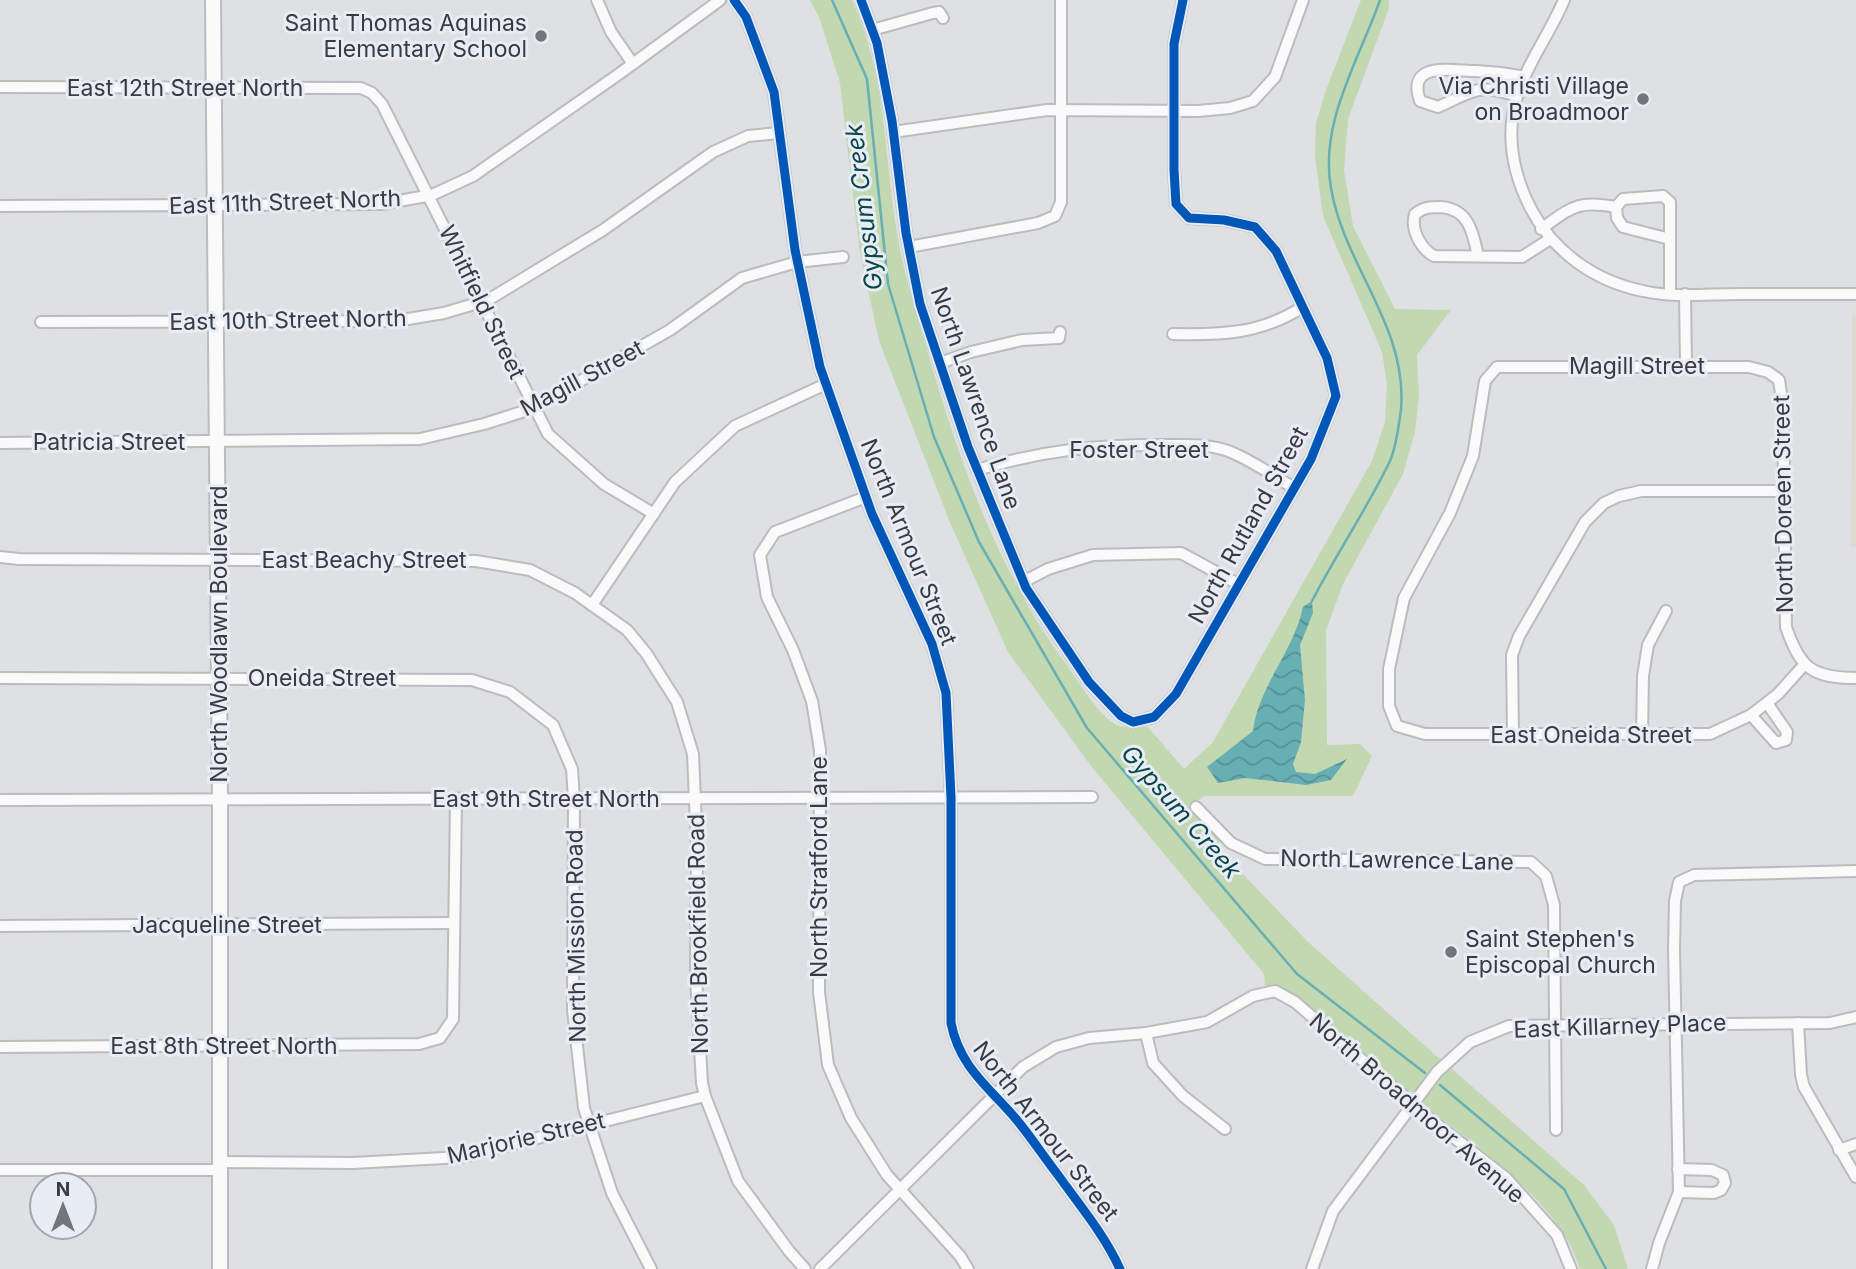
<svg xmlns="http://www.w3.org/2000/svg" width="1856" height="1269" viewBox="0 0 1856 1269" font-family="Inter,sans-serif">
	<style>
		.medical { fill: #ded9d0 }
		.grass { fill: #c2d8b1 }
		.water { fill: url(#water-waves) }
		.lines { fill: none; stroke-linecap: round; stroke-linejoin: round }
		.stream { stroke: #68afb4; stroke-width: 2.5 }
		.minor-casing { stroke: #babcbf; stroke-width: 14 }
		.major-casing { stroke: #babcbf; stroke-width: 18 }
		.minor { stroke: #fafafb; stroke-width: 10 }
		.major { stroke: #fafafb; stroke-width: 14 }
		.cycleway-casing { stroke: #e8ecf5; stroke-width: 13 }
		.cycleway { stroke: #0057b8; stroke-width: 9 }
		.poi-dot { fill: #737579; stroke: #e8ecf5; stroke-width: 2.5 }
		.labels { text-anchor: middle; stroke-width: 6; stroke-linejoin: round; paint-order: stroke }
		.poi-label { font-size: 23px; fill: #3a3b3f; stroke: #e8ecf5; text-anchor: end }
		.street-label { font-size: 23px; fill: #3a3b3f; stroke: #e8ecf5 }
		.water-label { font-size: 24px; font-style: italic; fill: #09464a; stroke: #e8ecf5 }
	</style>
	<defs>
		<pattern id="water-waves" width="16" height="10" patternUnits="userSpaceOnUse" patternTransform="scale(1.75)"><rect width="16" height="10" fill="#68afb4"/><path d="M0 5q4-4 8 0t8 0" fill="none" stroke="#579094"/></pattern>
	</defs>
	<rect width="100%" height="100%" fill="#dee0e4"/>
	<polygon class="medical" points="1852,313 1856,313 1856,547 1851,547"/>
	<g class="grass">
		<path d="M 810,0 L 852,0 C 886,73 884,155 897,233 C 904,275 917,316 929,356 C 960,464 999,573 1066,664 C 1078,680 1099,717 1117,725 C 1127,729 1137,727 1148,727 L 1184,769 L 1213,742 L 1372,461 L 1385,422 L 1387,384 L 1382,352 L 1323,216 L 1315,156 L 1316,123 L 1326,90 L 1361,0 L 1389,0 L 1389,8 L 1348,119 L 1344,170 L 1353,226 L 1395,309 L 1451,310 L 1417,355 L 1419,396 L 1415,432 L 1403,474 L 1343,584 L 1326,630 L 1327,745 L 1360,744 L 1372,756 L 1353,796 L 1205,796 L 1188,806 L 1220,842 L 1217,847 L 1307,941 L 1442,1061 L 1413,1092 L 1405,1091 L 1283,990 L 1265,987 L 1264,974 L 1091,766 L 1008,652 L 951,525 L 879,341 L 859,247 L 840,83 L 819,17 Z"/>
		<path d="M 1450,1067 L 1584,1185 L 1614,1225 L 1628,1269 L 1580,1269 C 1561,1203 1475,1145 1423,1104 L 1424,1098 Z"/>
	</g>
	<path class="water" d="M 1312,601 L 1313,613 L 1300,645 L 1305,700 L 1301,742 L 1293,764 L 1296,772 L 1315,774 L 1347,759 L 1331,780 L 1306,785 L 1245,778 L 1218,783 L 1207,767 L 1253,731 C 1258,687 1294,651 1303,607 Z"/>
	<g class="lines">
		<g class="stream">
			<polyline points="832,0 867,79 888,284 934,437 979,542 1087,728 1297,974 1425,1073"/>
			<path d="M 1312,601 C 1336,554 1367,509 1390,461 C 1396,447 1399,425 1401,409 C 1408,327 1344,266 1331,188 C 1319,123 1359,60 1380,0"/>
			<polyline points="1440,1085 1564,1189 1606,1269"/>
		</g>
		<defs>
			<g id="minor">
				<polyline points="597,0 611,32 633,64"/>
				<path d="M 734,0 L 746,17 L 774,92 L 795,250 L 820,367 L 872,514 L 932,644 L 946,693 L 951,798 L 951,1023 C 960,1068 989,1087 1016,1119 C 1031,1137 1044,1157 1058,1175 C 1080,1206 1104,1234 1120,1269"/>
				<polyline points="861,0 877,43 892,121 906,233 920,304 968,447 1026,588 1089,682 1121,716 1133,722 1154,717 1176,694 1311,459 1336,396 1327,358 1276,251 1255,227 1224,220 1189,218 1176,204 1174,170 1174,44 1183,0"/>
				<path d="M 1564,0 C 1547,41 1516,76 1512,122 C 1509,152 1517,182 1531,209 C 1554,252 1594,281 1643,291 C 1673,298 1707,294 1739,294 C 1778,294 1817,294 1856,294"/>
				<polyline points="872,30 933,13 939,12 943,18"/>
				<polyline points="0,87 361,88 372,93 382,104 548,434 604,484 654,514"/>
				<path d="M 1517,96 C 1478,83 1473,91 1438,107 L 1420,101 C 1406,60 1453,71 1476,71 C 1494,72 1506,73 1524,77"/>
				<polyline points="893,132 1047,110 1198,111 1230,108 1253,101 1275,77 1303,0"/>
				<polyline points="0,206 382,204 432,195 473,176 619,74 720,0"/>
				<path d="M 1541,229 C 1572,207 1577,200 1616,207"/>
				<polyline points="1670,239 1623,227 1617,218 1616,207 1623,199 1663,196 1670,202 1670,294"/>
				<polyline points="909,247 1038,223 1055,216 1061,202 1061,0"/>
				<path d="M 1478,256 C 1473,233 1469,209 1441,207 C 1430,207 1424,207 1415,214 C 1410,229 1421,249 1434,256 L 1522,257 L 1550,239"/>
				<polyline points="1685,294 1686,365"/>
				<polyline points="41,322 396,321 444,313 488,300 603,230 713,152 748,136 779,133"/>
				<path d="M 1173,334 C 1223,335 1260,334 1303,307"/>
				<polyline points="940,363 971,352 1022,340 1059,338 1060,332"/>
				<polyline points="0,443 420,439 484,424 531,409 670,330 742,278 797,262 843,257"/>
				<path d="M 977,470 C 1043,450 1101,444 1169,445 C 1189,445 1214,444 1233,453 C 1254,462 1274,476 1294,488"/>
				<polyline points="866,497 775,532 760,555 767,597 793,650 812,701 820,750 819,992 828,1065 851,1118 887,1175 960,1256 968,1269"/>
				<polyline points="0,557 19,559 476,561 530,570 575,593 627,630 646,653 677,702 693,754 697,849 696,977 702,1083 705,1096 738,1181 789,1251 805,1269"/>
				<polyline points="1023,582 1048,569 1093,555 1181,553 1238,584"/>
				<polyline points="592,605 675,482 735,426 826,384"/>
				<path d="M 1804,665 L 1778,694 L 1751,715 L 1710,734 L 1425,734 L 1397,726 L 1389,706 L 1389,669 L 1404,598 L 1450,513 L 1473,456 L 1485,381 L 1497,367 L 1749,367 L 1768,372 L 1779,380 L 1783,408 L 1786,627 C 1800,668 1812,678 1856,678"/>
				<polyline points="0,678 472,680 510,692 553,725 572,769 574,799 573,1010 584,1108 612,1193 651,1269"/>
				<polyline points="1751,715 1776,743 1786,740 1787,732 1767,703"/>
				<polyline points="1513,735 1512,655 1519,636 1585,522 1604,503 1619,496 1641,491 1785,491"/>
				<polyline points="1642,735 1643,676 1648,645 1666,611"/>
				<polyline points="0,800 1092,797"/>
				<polyline points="1196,807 1231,843 1265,859 1531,862 1546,876 1554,905 1556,1130"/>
				<polyline points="0,926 454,923"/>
				<polyline points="1798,1023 1801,1075 1804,1087 1856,1177"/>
				<polyline points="1146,1033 1153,1063 1183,1096 1225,1129"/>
				<polyline points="0,1047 419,1044 440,1038 453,1019 456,799"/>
				<polyline points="1839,1150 1856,1144"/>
				<polyline points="219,1162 353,1163 462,1157 705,1096"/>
				<polyline points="1678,1169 1712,1170 1723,1175 1725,1183 1721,1190 1714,1193 1679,1192"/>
				<polyline points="0,1170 219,1170"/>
				<polyline points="820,1269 1023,1067 1056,1047 1089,1038 1146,1033 1207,1022 1253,996 1275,991 1295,1002 1429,1118 1506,1178 1557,1235 1571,1269"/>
				<polyline points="1312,1269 1333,1211 1437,1072 1470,1042 1509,1026 1830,1023 1856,1017"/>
				<polyline points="1652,1269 1659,1243 1679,1192 1674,950 1675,901 1679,882 1694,875 1856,871"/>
			</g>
			<polyline id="major" points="213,0 220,800 220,1269"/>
		</defs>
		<use href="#minor" class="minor-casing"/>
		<use href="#major" class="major-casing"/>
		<use href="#minor" class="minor"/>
		<use href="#major" class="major"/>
		<defs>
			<g id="cycleway">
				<path d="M 734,0 L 746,17 L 774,92 L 795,250 L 820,367 L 872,514 L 932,644 L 946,693 L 951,798 L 951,1023 C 960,1068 989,1087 1016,1119 C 1031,1137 1044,1157 1058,1175 C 1080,1206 1104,1234 1120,1269"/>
				<polyline points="861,0 877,43 892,121 906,233 920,304 968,447 1026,588 1089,682 1121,716 1133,722 1154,717 1176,694 1311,459 1336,396 1327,358 1276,251 1255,227 1224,220 1189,218 1176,204 1174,170 1174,44 1183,0"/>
			</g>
		</defs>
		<use href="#cycleway" class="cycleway-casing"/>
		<use href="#cycleway" class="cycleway"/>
	</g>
	<g class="poi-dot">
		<circle cx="541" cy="36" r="7"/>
		<circle cx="1643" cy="99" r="7"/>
		<circle cx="1451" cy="952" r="7"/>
	</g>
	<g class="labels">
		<g class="poi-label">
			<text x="527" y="31">Saint Thomas Aquinas<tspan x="527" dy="26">Elementary School</tspan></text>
			<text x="1629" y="94">Via Christi Village<tspan x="1629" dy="26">on Broadmoor</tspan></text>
			<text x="1465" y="947" text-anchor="start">Saint Stephen's<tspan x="1465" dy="26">Episcopal Church</tspan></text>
		</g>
		<g class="street-label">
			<text x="185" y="96">East 12th Street North</text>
			<text transform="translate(285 202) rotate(-2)" y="8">East 11th Street North</text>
			<text transform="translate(482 302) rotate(64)" y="8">Whitfield Street</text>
			<text transform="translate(288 320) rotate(-1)" y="8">East 10th Street North</text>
			<text x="1637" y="374">Magill Street</text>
			<text transform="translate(582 378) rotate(-28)" y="8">Magill Street</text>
			<text transform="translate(976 398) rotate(71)" y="8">North Lawrence Lane</text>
			<text x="109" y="450">Patricia Street</text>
			<text x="1139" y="458">Foster Street</text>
			<text transform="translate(1783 504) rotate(-91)" y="8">North Doreen Street</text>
			<text transform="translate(1248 525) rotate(-61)" y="8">North Rutland Street</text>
			<text transform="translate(909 542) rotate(68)" y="8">North Armour Street</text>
			<text x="364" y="568">East Beachy Street</text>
			<text transform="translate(219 634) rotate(-90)" y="8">North Woodlawn Boulevard</text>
			<text x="322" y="686">Oneida Street</text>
			<text x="1591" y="743">East Oneida Street</text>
			<text x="546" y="807">East 9th Street North</text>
			<text transform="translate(1397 860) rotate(1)" y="8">North Lawrence Lane</text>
			<text transform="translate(819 867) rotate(-90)" y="8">North Stratford Lane</text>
			<text x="227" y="933">Jacqueline Street</text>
			<text transform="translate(698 934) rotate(-91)" y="8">North Brookfield Road</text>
			<text transform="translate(576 936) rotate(-91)" y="8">North Mission Road</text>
			<text transform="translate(1620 1026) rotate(-2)" y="8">East Killarney Place</text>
			<text x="224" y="1054">East 8th Street North</text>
			<text transform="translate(1417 1108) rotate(41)" y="8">North Broadmoor Avenue</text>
			<text transform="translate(1046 1131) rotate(52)" y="8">North Armour Street</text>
			<text transform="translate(526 1138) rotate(-13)" y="8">Marjorie Street</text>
		</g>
		<g class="water-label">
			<text transform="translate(864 207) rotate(-97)" y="8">Gypsum Creek</text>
			<text transform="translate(1181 812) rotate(49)" y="8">Gypsum Creek</text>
		</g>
	</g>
	<g transform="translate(63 1206)"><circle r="33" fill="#e8ecf5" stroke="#a2a5ac" stroke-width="2"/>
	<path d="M0-5L12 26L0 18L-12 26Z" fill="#737579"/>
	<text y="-10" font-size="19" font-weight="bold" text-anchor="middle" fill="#3a3b3f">N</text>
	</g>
</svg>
